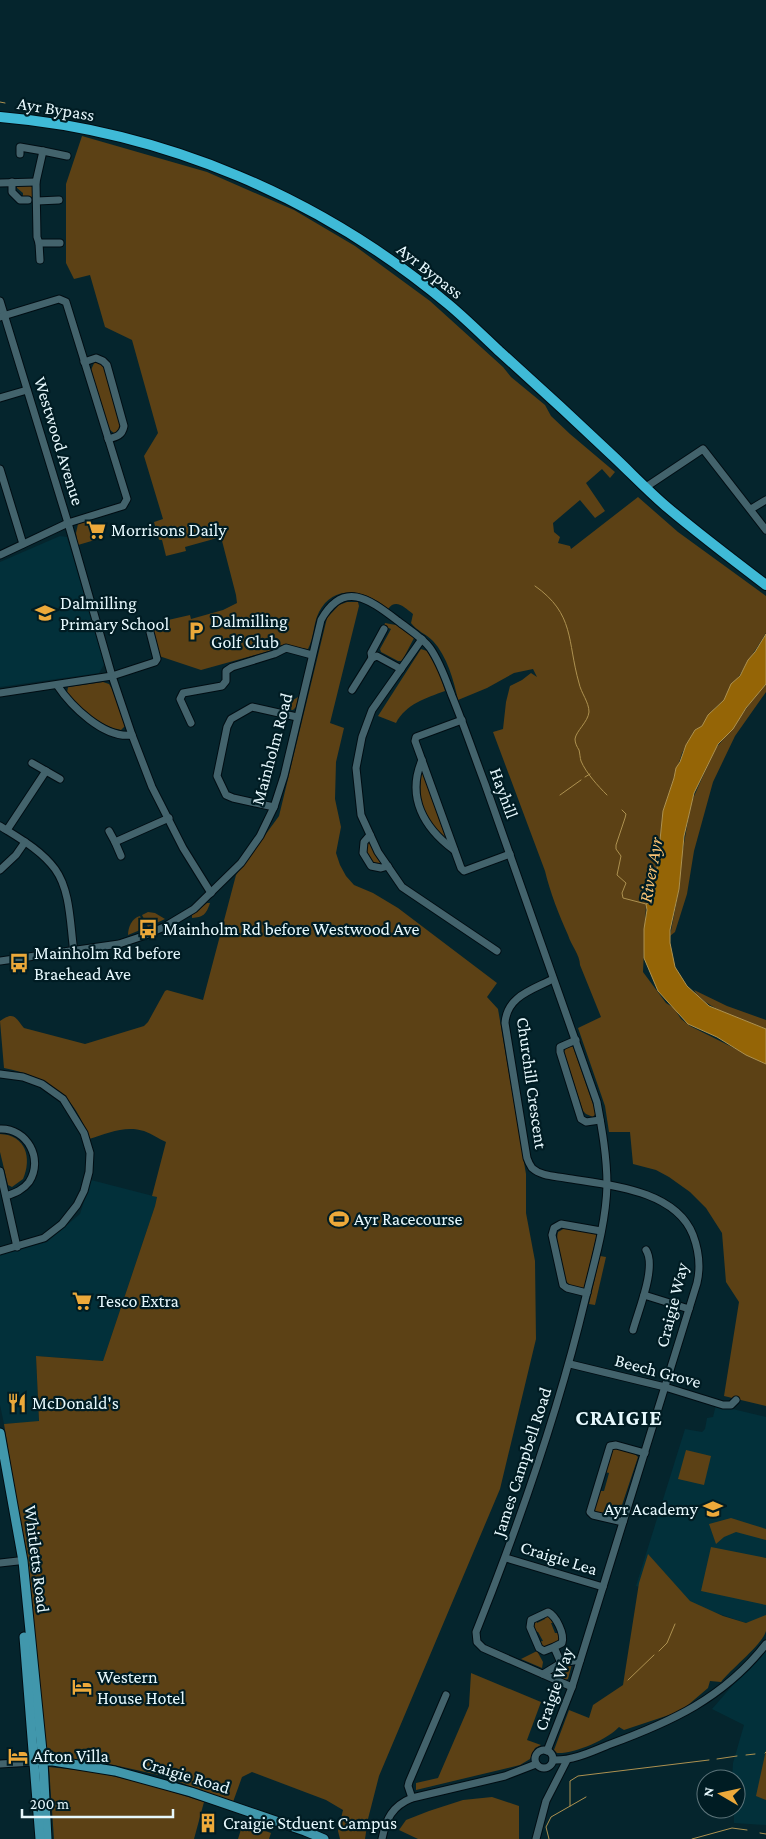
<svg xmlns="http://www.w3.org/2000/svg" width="766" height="1839" viewBox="0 0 766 1839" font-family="'Crimson Pro',serif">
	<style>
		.built { fill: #02303a }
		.green { fill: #5c4115 }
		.water { fill: #956506; stroke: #ad9150 }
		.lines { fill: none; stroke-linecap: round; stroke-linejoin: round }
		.stream { stroke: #ad9150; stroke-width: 1 }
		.minor-casing { stroke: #000d13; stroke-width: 9 }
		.major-casing { stroke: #000d13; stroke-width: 11 }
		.highway-casing { stroke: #000d13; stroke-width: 12 }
		.minor { stroke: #43636c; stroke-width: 7 }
		.major { stroke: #4197ac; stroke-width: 9 }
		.highway { stroke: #3fbad7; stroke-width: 10 }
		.labels { text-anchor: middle; stroke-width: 4.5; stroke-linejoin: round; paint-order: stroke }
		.street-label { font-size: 18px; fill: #e6f8fd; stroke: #001c23 }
		.poi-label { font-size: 18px; fill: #e6f8fd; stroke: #001c23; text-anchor: start }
		.water-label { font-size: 19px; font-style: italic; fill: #f8c274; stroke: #001c23 }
		.district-label { font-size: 22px; font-weight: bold; letter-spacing: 1px; fill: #e6f8fd; stroke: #001c23 }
	</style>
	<rect width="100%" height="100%" fill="#05252d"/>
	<g class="built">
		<polygon points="60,536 67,537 105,663 99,673 0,687 0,562"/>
		<polygon points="91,1180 157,1197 155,1206 103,1361 36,1356 39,1422 4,1424 0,1405 0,1254 47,1242 80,1214"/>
		<polygon points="716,1405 766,1417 766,1618 746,1623 636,1586 685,1429 702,1432 705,1429 707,1418 713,1417"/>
		<polygon points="766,1647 766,1825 734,1823 734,1809 736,1809 736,1779 732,1779 733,1763 744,1725 712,1709"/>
	</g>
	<g class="green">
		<path d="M 82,136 L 207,172 L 294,210 L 355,246 L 430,301 L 503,367 L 511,377 L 545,405 L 551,416 L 570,434 L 615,472 L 610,478 L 602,469 L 586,483 L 605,511 L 595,518 L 580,500 L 553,523 L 554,532 L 560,537 L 558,543 L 570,546 L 571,549 L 638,497 L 678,532 L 766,596 L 766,633 L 724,700 L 715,708 L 702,726 L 695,730 L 682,753 L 667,801 L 660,835 L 657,869 L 648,903 L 646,904 L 643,972 L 666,1003 L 674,1008 L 681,1019 L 690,1026 L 766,1064 L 766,1406 L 724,1396 L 739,1302 L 726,1282 L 722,1233 L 706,1208 L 690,1192 L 669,1177 L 656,1170 L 633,1164 L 630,1132 L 609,1132 L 605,1106 L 578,1028 L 601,1017 L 580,965 C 580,955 571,945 568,935 C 559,915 550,892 545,871 L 493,732 L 503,729 L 506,702 L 510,686 L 522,680 L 531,673 L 537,677 L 533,669 L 514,673 L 487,688 L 458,700 C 454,681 447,656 433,641 C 426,634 417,631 411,623 L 413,614 C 405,608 396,598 388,609 C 367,590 334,583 319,612 C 313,624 314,638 308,649 L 281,645 L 269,651 L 201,670 L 159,656 L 151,628 L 156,627 L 155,623 L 190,615 L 191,619 L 223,610 L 237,603 L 236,595 L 221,537 L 185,547 L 186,551 L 166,556 L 162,540 L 159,540 L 154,522 L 163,519 L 144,456 L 158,433 L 132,340 L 105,327 L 90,275 L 74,279 L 66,263 L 66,184 Z"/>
		<polygon points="17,186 31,186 33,188 33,197 23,196 23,193 17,188"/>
		<polygon points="95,361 103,364 121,423 121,428 115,434 109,429 91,370"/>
		<polygon points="87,521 89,523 95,540 78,545 76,533 78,524"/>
		<path d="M 347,602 L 358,602 L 359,606 L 330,723 L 344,728 L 336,762 L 335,799 L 341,827 L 336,853 L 340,865 L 346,876 L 354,885 L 373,893 L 398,908 L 497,983 L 487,997 L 498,1009 L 526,1174 L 526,1213 L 535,1261 L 536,1339 L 500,1489 L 379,1776 L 368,1819 L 365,1839 L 340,1839 L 338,1831 L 343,1810 L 326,1800 L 252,1772 L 242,1777 L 233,1802 L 163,1776 L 105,1763 L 44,1755 L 30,1581 L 4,1424 L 39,1421 L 36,1356 L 103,1361 L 155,1206 L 157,1197 L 152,1196 L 166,1142 C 159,1139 152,1134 144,1131 C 126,1125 107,1133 89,1139 C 75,1095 48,1077 4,1068 L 0,1021 C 14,1011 15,1017 24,1028 L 85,1044 L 144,1026 L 148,1022 L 165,991 L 167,990 L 203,1000 L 236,875 L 279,816 L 327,618 L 339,605 Z"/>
		<polygon points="385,623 396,625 414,638 402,661 398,661 381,652 380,649 391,629 384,626"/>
		<path d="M 421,649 L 427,651 L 439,672 L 445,691 C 426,698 406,704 396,723 L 378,716 Z"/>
		<path d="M 103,682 L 109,684 L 112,689 L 125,726 L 121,730 C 100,726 80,708 67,693 L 68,687 Z"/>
		<polygon points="766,684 766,692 735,736 713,782 694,851 687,894 675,932 670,936 679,889 682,855 691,803 715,749 727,735 751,702"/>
		<polygon points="298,697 296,707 293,710 280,708"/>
		<path d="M 422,770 L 447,842 C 423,822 417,800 422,770 Z"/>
		<polygon points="370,842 382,865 374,864 367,855 367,844"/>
		<path d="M 207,903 L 210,903 C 206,915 203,917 192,918 L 192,915 Z"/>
		<polygon points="148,912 155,913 165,919 148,927 142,915"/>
		<path d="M 140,916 L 145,928 L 128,935 C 128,927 132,918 140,916 Z"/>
		<path d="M 694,990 L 727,1006 L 766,1020 L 766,1029 C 747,1021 703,1008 694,990 Z"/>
		<polygon points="571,1046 573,1047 596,1113 593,1117 586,1114 583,1111 564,1052 566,1048"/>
		<path d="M 0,1134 C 26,1135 32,1158 23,1179 L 12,1187 L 8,1185 L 0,1152 Z"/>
		<path d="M 565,1228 L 597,1234 L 584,1288 C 578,1288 570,1287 566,1281 C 560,1272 555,1242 558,1232 Z"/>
		<polygon points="600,1256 606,1257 595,1305 589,1304"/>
		<polygon points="615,1447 635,1454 638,1457 618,1517 615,1518 596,1512 594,1508 599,1491 604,1491 609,1473 605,1472 612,1448"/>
		<polygon points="686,1450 711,1456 704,1485 678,1479"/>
		<polygon points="731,1518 766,1529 766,1540 736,1532 724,1537 716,1544 709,1524"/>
		<polygon points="711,1547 766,1558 766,1605 701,1591"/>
		<path d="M 648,1554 L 690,1601 L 723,1616 L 746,1623 L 766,1615 C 766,1619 766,1626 766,1631 C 762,1645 732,1668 721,1682 L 710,1681 L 708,1688 L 681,1711 L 624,1730 L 619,1727 C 607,1740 574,1754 557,1753 L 554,1750 L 569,1710 L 589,1718 L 593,1705 L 623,1685 L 639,1583 Z"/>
		<polygon points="548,1614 555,1623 551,1623 555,1633 560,1633 562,1639 545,1649 538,1642 543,1641 538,1632 533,1631 533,1621 537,1620 537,1623 545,1619 546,1615"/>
		<polygon points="537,1651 543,1662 542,1668 521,1659"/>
		<polygon points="570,1663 572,1664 568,1679 565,1680 551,1674 552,1671"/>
		<polygon points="471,1673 541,1702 527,1740 541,1745 535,1748 530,1759 520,1765 416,1790 416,1783 438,1778 469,1706"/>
		<polygon points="766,1750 766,1800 756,1796"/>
		<polygon points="49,1767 95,1772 150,1785 204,1802 194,1839 54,1839"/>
		<polygon points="492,1797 519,1806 519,1839 418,1839 399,1830 406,1820 429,1811 463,1800"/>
		<polygon points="243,1823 271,1833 269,1839 238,1839"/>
	</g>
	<polygon class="water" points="766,634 766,684 746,708 733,729 718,744 694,793 684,836 679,889 670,930 670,943 675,967 687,986 709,1006 766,1029 766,1064 746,1055 717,1037 688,1024 658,991 644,958 644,929 647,910 646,904 648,903 657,869 663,811 674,778 676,768 680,762 686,745 695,730 702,726 708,715 724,700 731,684 740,676 748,660 755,652"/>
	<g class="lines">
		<g class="stream">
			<polyline points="0,102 5,103"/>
			<path d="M 535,586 C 575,614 567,641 579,683 C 581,693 589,702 589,712 C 588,722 576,731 575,739 C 575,743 577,747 579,750 C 580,754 580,758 581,761 C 586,773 598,786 607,795"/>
			<polyline points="585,777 590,774"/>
			<polyline points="560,795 581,780"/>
			<polyline points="622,810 626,814 625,818 616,845 616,849 621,856 617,875 626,883 622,893 623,898 646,904"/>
			<polyline points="659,1651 667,1643 675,1624"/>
			<polyline points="628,1680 654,1655"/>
			<polyline points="765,1753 766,1752"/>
			<polyline points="746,1755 755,1754"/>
			<polyline points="717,1759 737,1756"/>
			<polyline points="570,1806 570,1781 578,1776 709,1760"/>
			<polyline points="760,1833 766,1834"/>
			<polyline points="549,1839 546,1827 551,1817 586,1797"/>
			<polyline points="692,1839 732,1828 747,1830"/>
		</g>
		<defs>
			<g id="minor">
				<polyline points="20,154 20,147 43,151"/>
				<polyline points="12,182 12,192 20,200 28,200"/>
				<polyline points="0,183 36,182"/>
				<polyline points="37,201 59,200"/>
				<polyline points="39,243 60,243"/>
				<polyline points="40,260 39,243 37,237 36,182 43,151 67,156"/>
				<polyline points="0,301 68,523 112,676 132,735 152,787 183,848 211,893"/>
				<path d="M 84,362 L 96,358 L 103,361 L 107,365 L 124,426 C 122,436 116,437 108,439"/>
				<polyline points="0,398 27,390"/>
				<polyline points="0,469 23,544"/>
				<polyline points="646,487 703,449 766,530"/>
				<polyline points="751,509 766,500"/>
				<polyline points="0,555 68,523 123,506 127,499 66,302 59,299 0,317"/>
				<polyline points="422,639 372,710 362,737 356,768 361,815 378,852 402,887 497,951"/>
				<polyline points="372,658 371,653 384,629"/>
				<path d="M 57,685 C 71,706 104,739 132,735"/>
				<polyline points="352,690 372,658 377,656 401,669"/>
				<polyline points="0,693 112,676 155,662 157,659 150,632"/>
				<polyline points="462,720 416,737 415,741 461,868 464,871 510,854"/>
				<polyline points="191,723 180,699 183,693 222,686 226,681 226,671 232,667 274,654 286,648 312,655"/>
				<path d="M 422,760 C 406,797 424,828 454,850"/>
				<polyline points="32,763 60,779"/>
				<polyline points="274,807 233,798 226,795 217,776 227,727 231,719 252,707 297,717"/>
				<path d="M 0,826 C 19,838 41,850 55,869 C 71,891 70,926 74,952"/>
				<polyline points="7,830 46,771"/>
				<polyline points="109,831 115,842 169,818"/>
				<polyline points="370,835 364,842 363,853 371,866 381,868 388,866"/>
				<polyline points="115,842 121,856"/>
				<polyline points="0,870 16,855 25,842"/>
				<path d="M 0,961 L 119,944 L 143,936 L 164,927 L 194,909 L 241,863 L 260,836 L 274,807 L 284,776 L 321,620 C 344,579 370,600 398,621 C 408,629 422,637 430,648 C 440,662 446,680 452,696 C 464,725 474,755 485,784 C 523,890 560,996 597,1102 C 602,1129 607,1157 607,1185 C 606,1224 594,1263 585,1300 C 558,1413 519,1524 476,1632 L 477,1642 L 483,1648 L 572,1687"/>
				<polyline points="576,1040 560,1047 560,1052 581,1119 586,1122 600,1120"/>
				<polyline points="0,1074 23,1077 42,1084 63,1099 84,1133 90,1153 89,1172 84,1191 77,1205 62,1224 44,1238 0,1251"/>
				<path d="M 0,1129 C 27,1128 44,1159 29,1182 C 23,1190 15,1193 6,1196"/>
				<polyline points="0,1171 17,1247"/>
				<polyline points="587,1293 567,1288 563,1285 552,1235 554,1228 561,1224 601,1231"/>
				<polyline points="644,1295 689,1309"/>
				<path d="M 633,1330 C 638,1311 657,1267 646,1250"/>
				<polyline points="570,1364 665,1387 723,1405 731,1405 736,1400"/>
				<polyline points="623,1522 593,1515 590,1512 610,1446 616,1445 645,1453"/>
				<polyline points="506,1558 603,1587"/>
				<polyline points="0,1563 18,1561"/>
				<path d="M 554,1647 L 562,1643 C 565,1634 556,1616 548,1612 L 531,1620 L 530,1627 L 539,1648 L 544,1651 L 554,1647 L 561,1663"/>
				<polyline points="543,1674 561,1663 580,1660"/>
				<circle cx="544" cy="1759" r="9"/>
				<path d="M 547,1751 L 572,1687 L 697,1283 C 701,1266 699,1251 693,1235 C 675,1189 607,1185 565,1178 C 554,1176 541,1176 532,1168 C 530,1165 528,1161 527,1158 L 505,1023 C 507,996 532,990 553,979"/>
				<path d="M 553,1760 C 572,1761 591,1752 608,1745 C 671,1722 724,1698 766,1644"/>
				<polyline points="0,1764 33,1762"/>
				<polyline points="412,1798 408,1786 409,1782 446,1695"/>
				<path d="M 382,1839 C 386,1819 392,1806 412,1798 L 505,1776 L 536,1764"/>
				<polyline points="536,1839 546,1801 567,1760"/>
			</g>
			<g id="major">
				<polyline points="0,1433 23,1561 43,1761 47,1839"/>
				<polyline points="24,1637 40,1839"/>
				<polyline points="39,1761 53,1761 115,1771 191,1792 305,1831 324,1839"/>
			</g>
			<path id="highway" d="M 0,117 C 165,131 321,198 448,304 C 466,319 482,335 499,351 C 538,386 576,421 614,457 C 632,474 649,492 668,508 C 700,535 733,560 766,585"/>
		</defs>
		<use href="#minor" class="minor-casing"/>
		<use href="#major" class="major-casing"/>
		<use href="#highway" class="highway-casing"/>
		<use href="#minor" class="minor"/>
		<use href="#major" class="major"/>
		<use href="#highway" class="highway"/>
	</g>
	<defs>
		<symbol id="supermarket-bare" viewBox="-9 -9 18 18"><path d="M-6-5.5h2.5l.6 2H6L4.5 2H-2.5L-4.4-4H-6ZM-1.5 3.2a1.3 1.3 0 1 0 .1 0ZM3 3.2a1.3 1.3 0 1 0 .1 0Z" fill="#eca93a" stroke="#001c23" stroke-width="2.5" paint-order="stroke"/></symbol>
		<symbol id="school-bare" viewBox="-9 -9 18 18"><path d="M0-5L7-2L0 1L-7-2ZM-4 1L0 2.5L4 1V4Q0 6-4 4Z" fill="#eca93a" stroke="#001c23" stroke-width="2.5" paint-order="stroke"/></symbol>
		<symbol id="parking-bare" viewBox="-9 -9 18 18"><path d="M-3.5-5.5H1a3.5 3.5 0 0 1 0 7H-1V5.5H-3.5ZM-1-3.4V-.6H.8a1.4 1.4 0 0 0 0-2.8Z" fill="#eca93a" stroke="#001c23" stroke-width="2.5" paint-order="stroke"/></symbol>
		<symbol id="bus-bare" viewBox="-9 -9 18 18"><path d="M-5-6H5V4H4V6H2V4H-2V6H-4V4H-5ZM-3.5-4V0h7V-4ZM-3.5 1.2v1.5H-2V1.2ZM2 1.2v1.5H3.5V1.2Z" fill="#eca93a" stroke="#001c23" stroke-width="2.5" paint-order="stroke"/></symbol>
		<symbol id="stadium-bare" viewBox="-9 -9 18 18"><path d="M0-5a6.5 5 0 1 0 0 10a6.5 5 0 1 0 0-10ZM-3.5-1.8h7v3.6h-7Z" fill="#eca93a" stroke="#001c23" stroke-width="2.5" paint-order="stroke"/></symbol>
		<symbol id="restaurant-bare" viewBox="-9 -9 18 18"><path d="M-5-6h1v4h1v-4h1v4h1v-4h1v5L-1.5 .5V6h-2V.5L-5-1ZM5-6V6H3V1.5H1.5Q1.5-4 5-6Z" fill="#eca93a" stroke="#001c23" stroke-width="2.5" paint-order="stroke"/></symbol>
		<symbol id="hotel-bare" viewBox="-9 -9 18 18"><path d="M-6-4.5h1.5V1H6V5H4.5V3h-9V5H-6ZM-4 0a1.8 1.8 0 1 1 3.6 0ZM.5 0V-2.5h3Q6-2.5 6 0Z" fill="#eca93a" stroke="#001c23" stroke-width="2.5" paint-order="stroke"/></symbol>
		<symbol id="building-bare" viewBox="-9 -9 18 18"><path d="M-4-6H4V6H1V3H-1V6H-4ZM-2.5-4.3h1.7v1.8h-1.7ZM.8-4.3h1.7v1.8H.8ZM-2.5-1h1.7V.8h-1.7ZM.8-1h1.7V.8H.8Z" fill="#eca93a" stroke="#001c23" stroke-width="2.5" paint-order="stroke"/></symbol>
	</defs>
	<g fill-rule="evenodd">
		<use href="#supermarket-bare" x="82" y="516" width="28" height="28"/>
		<use href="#school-bare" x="31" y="599" width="28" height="28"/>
		<use href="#parking-bare" x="182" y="617" width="28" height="28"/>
		<use href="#bus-bare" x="134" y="915" width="28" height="28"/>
		<use href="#bus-bare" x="5" y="949" width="28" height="28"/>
		<use href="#stadium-bare" x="325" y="1205" width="28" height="28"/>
		<use href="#supermarket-bare" x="68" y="1287" width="28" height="28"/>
		<use href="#restaurant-bare" x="3" y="1389" width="28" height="28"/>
		<use href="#school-bare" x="699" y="1495" width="28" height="28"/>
		<use href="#hotel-bare" x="68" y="1673" width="28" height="28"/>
		<use href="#hotel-bare" x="4" y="1742" width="28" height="28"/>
		<use href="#building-bare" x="194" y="1809" width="28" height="28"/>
	</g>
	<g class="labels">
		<g class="street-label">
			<text transform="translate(56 109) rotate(9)" y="6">Ayr Bypass</text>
			<text transform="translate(430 271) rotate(38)" y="6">Ayr Bypass</text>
			<text transform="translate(59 441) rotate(73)" y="6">Westwood Avenue</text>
			<text transform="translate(272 749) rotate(-75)" y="6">Mainholm Road</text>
			<text transform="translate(504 793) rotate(70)" y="6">Hayhill</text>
			<text transform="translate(532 1083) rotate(82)" y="6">Churchill Crescent</text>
			<text transform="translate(672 1305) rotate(-76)" y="6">Craigie Way</text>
			<text transform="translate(658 1371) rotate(15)" y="6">Beech Grove</text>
			<text transform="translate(522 1462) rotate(-72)" y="6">James Campbell Road</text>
			<text transform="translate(559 1558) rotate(17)" y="6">Craigie Lea</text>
			<text transform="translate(37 1559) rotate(83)" y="6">Whitletts Road</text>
			<text transform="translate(554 1689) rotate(-71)" y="6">Craigie Way</text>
			<text transform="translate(186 1775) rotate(17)" y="6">Craigie Road</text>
		</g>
		<g class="poi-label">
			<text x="111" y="536">Morrisons Daily</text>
			<text x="60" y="609">Dalmilling<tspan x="60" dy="21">Primary School</tspan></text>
			<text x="211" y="627">Dalmilling<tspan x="211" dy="21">Golf Club</tspan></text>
			<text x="163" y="935">Mainholm Rd before Westwood Ave</text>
			<text x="34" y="959">Mainholm Rd before<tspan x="34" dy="21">Braehead Ave</tspan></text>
			<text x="354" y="1225">Ayr Racecourse</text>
			<text x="97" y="1307">Tesco Extra</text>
			<text x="32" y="1409">McDonald's</text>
			<text x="698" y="1515" text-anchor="end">Ayr Academy</text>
			<text x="97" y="1683">Western<tspan x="97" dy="21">House Hotel</tspan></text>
			<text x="33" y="1762">Afton Villa</text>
			<text x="223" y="1829">Craigie Stduent Campus</text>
		</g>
		<g class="water-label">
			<text transform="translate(650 870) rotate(-80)" y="7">River Ayr</text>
		</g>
		<g class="district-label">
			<text x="619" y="1425">CRAIGIE</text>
		</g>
	</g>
	<g transform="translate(721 1794) rotate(279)"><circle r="24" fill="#001c23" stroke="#5c747a"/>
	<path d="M0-4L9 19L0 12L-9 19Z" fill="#eca93a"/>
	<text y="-8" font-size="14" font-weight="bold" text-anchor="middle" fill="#e6f8fd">N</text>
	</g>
	<path d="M22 1809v8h151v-8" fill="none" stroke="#e6f8fd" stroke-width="2.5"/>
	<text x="30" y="1809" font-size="15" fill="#e6f8fd" stroke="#001c23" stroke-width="4" paint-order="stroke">200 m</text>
</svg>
